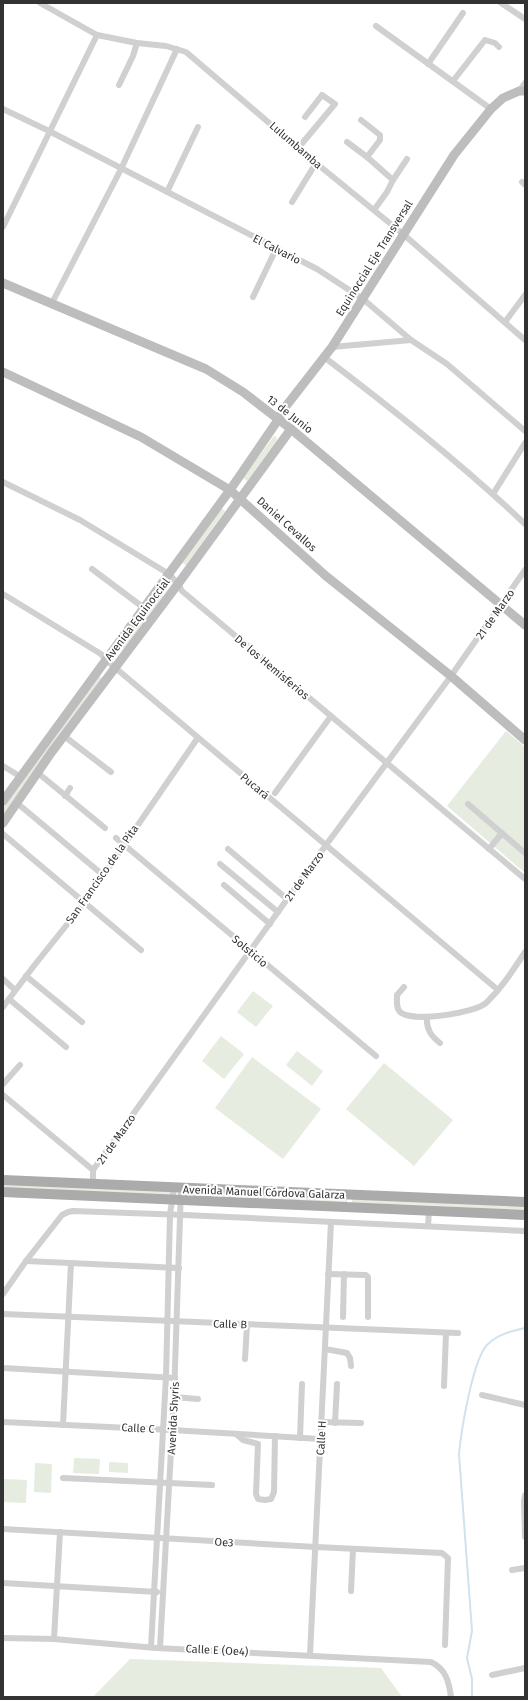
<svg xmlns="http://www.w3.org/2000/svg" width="528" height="1700" viewBox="0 0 528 1700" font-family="'Fira Sans',sans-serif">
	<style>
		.green { fill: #e6ecdf }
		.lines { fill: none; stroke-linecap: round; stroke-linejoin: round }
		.stream { stroke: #cfe2ee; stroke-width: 2 }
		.street { stroke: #d0d0d0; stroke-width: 6 }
		.secondary { stroke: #bdbdbd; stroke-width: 9 }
		.primary { stroke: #ababab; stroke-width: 10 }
		.labels { text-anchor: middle; stroke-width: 4; stroke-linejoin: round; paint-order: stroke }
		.street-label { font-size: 11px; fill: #333; stroke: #fff }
	</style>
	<rect width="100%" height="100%" fill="#fff"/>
	<g class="green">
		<polygon points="276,436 277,440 247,481 243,478 273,437"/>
		<polygon points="221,508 225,511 186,565 182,563"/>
		<polygon points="159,594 163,596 124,649 120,646"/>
		<polygon points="99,676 103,679 4,815 3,807"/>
		<polygon points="506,731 525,747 525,873 447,806"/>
		<polygon points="253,991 273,1006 256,1027 237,1012"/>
		<polygon points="221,1036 244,1054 224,1079 202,1061"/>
		<polygon points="297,1051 323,1071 312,1086 286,1065"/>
		<polygon points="252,1057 321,1109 283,1159 215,1108"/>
		<polygon points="384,1063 453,1120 414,1166 346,1109"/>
		<polygon points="3,1183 171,1191 171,1196 3,1189"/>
		<polygon points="198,1193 347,1197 347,1204 181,1196 182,1194"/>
		<polygon points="352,1198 525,1206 525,1211 425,1205 352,1203"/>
		<polygon points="74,1458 100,1459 99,1474 73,1473"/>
		<polygon points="109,1462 128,1463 128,1473 109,1472"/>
		<polygon points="35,1463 52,1464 51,1493 34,1492"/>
		<polygon points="3,1479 27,1480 26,1503 3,1502"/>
		<polygon points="130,1659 381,1668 402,1697 93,1697"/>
	</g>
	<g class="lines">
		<path class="stream" d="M 472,1697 L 472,1679 L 467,1658 L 472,1631 L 459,1454 C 461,1432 473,1357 488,1344 C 498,1334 512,1331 525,1328"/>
		<g class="street">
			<polyline points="40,3 97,35 137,43 166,46 186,52 316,163 403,234 525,340"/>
			<polyline points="501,3 525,19"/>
			<polyline points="376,26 491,109"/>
			<polyline points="428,64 463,13"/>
			<polyline points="453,81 485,40 495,43 499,47"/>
			<polyline points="119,85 133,56 137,43"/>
			<polyline points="519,91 525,83"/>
			<polyline points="3,109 49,131 317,269 363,299 411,340 447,364 525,431"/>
			<polyline points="361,120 380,135 380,140 367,157 393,180 387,192 374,210"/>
			<polyline points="347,142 367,157"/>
			<polyline points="299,147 335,104 322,95 305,117"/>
			<polyline points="393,180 407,159"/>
			<polyline points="522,182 525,185"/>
			<polyline points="167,192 198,127"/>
			<polyline points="292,202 316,163"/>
			<polyline points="3,227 97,35"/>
			<polyline points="253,297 276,249"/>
			<polyline points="52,303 121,169 177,49"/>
			<polyline points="505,322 525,295"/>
			<polyline points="332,347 411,340"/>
			<path d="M 324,357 C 394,410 462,464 525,524"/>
			<polyline points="3,482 80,520 169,574 178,584 182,591 525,879"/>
			<polyline points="493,494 525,443"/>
			<polyline points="92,569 144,608"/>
			<polyline points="3,594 101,654 106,660 498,990"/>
			<polyline points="64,736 111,772"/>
			<polyline points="3,766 21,777"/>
			<polyline points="38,773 105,828"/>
			<polyline points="275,793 331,716"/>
			<polyline points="65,796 70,788"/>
			<polyline points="17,803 103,875"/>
			<polyline points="468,804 525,853"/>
			<polyline points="3,834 141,950"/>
			<polyline points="116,838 376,1056"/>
			<polyline points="228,849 287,899"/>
			<polyline points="489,849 502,833"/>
			<polyline points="220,864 278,912"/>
			<polyline points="224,885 270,924"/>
			<polyline points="26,976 82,1022"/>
			<polyline points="3,979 15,990"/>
			<path d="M 404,987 L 397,995 C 397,1001 396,1008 400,1012 C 412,1023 475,1013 486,1003 C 502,988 513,970 525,952"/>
			<polyline points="9,999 66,1047"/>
			<polyline points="3,1007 33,967 85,902 197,739"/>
			<path d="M 427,1017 C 426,1029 431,1036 440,1043"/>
			<polyline points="3,1084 20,1065"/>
			<polyline points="3,1095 93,1170"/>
			<polyline points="93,1185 93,1170 326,845 451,676 525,570"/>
			<polyline points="428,1226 429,1211"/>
			<polyline points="26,1261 179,1268"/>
			<polyline points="328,1274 366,1275 368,1277 368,1317"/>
			<polyline points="3,1294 26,1261 62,1215 68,1212 73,1211 185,1215 525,1231"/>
			<polyline points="3,1314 458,1333"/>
			<polyline points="343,1317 344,1274"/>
			<polyline points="325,1349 347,1353 350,1358 351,1366"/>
			<polyline points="245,1359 247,1325"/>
			<polyline points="3,1368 175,1378"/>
			<polyline points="444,1386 446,1333"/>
			<polyline points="482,1395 525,1405"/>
			<polyline points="174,1397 198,1399"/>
			<polyline points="3,1422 172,1430 320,1439"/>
			<polyline points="321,1422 361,1423"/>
			<polyline points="335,1423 337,1384"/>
			<polyline points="63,1425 71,1263"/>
			<polyline points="236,1434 243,1440 258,1444 256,1494 258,1499 265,1500 271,1499 274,1492 275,1436"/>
			<polyline points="300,1438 302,1384"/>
			<polyline points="63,1478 212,1485"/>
			<polyline points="525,1495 524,1501 525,1537"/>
			<polyline points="3,1529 316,1547 442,1553 448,1558 445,1645"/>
			<polyline points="512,1570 525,1568"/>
			<polyline points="3,1583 157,1592"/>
			<polyline points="351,1591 353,1549"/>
			<path d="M 3,1638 L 54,1639 L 156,1648 L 431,1662 C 446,1669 449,1682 451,1697"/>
			<polyline points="54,1639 60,1532"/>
			<polyline points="151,1647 166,1377 170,1214 174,1188"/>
			<polyline points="160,1648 174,1397 181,1188"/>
			<polyline points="310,1655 331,1222"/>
			<polyline points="492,1675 525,1668"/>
		</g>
		<g class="secondary">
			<polyline points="3,283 206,369 243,392 291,429 525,625"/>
			<polyline points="3,372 141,437 230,490 326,576 451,676 525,740"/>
			<polyline points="3,801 230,490 278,420 283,410 332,347 454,155 491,109 503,98 519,91 525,91"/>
			<polyline points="3,823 51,753 178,584 291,429"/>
		</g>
		<g class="primary">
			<polyline points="3,1180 525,1202"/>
			<polyline points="3,1192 525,1215"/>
		</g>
	</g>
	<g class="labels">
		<g class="street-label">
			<text transform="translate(296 145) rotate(41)" y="4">Lulumbamba</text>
			<text transform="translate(277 249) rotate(27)" y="4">El Calvario</text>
			<text transform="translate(374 258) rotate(-58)" y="4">Equinoccial Eje Transversal</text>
			<text transform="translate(290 414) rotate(38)" y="4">13 de Junio</text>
			<text transform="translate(287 524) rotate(42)" y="4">Daniel Cevallos</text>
			<text transform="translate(495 614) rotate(-55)" y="4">21 de Marzo</text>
			<text transform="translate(137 619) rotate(-53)" y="4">Avenida Equinoccial</text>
			<text transform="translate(272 667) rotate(40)" y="4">De los Hemisferios</text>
			<text transform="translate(255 786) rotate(40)" y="4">Pucará</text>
			<text transform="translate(102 874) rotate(-55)" y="4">San Francisco de la Pita</text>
			<text transform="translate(304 876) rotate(-54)" y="4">21 de Marzo</text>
			<text transform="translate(250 951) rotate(40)" y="4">Solsticio</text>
			<text transform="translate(116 1139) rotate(-55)" y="4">21 de Marzo</text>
			<text transform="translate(264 1192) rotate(2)" y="4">Avenida Manuel Córdova Galarza</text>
			<text transform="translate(230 1324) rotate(2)" y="4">Calle B</text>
			<text transform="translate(173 1418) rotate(-87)" y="4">Avenida Shyris</text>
			<text transform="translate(138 1428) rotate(3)" y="4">Calle C</text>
			<text transform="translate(321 1438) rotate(-87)" y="4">Calle H</text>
			<text transform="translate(224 1542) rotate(3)" y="4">Oe3</text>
			<text transform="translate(217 1650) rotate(3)" y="4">Calle E (Oe4)</text>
		</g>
	</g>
	<rect width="528" height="1700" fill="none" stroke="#333333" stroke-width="8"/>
</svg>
